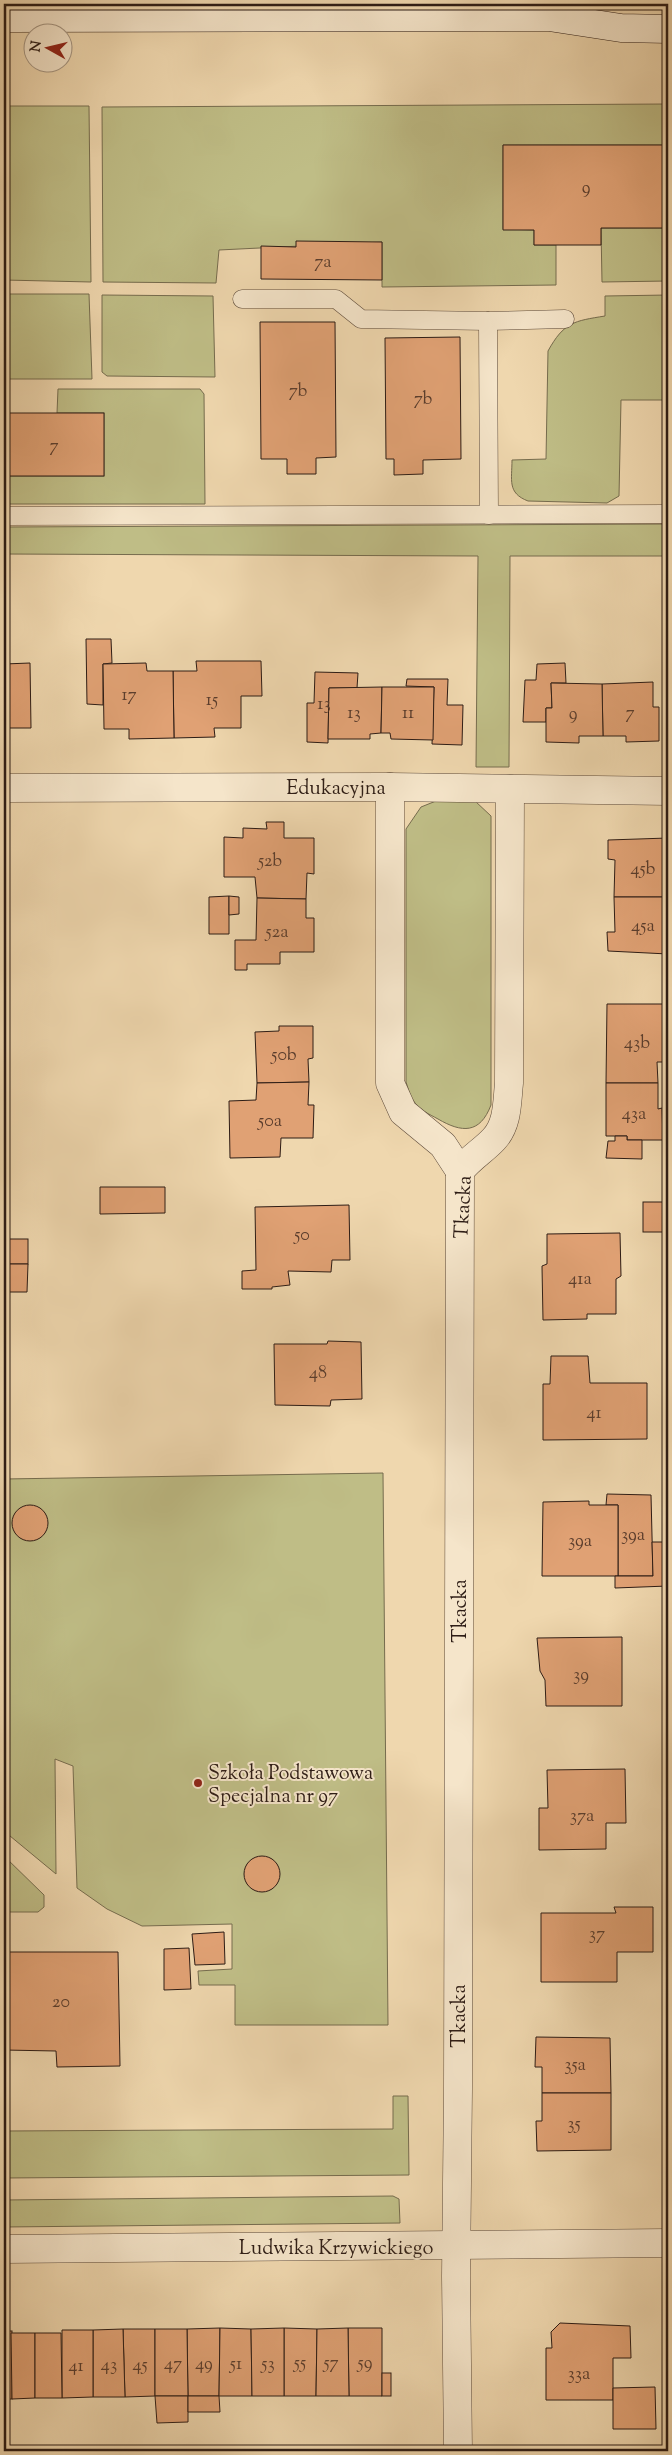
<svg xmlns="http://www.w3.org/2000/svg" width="672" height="2455" viewBox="0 0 672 2455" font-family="'Sorts Mill Goudy',serif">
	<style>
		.green { fill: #bfbd86; stroke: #766c4e }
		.building { fill: #e0a174; stroke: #2d1c15 }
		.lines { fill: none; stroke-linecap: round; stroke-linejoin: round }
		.lane-casing { stroke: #5e4b3b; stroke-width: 19 }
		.street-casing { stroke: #5e4b3b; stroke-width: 29 }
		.secondary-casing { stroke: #2d1c15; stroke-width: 29 }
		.lane { stroke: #f5e5ca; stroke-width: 18 }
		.street { stroke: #f5e5ca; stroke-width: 28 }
		.secondary { stroke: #f5e5ca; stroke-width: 28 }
		.poi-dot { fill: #8f2418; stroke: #f5e5ca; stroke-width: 2 }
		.labels { text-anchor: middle; stroke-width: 4; stroke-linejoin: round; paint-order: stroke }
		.number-label { font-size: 18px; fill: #5a3d2d }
		.street-label { font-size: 20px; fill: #2d1c15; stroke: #f5e5ca }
		.poi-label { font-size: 20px; fill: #2d1c15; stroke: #f5e5ca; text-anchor: start }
	</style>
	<rect width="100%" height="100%" fill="#efd7ae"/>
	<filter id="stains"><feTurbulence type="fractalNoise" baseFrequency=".004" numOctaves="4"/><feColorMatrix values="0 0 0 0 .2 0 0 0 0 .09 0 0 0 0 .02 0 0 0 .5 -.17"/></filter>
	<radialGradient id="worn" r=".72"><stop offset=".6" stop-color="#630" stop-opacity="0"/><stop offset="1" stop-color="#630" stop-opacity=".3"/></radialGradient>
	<g class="green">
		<polygon points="668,104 668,145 503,145 503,229 534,230 534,245 556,245 556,285 382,287 382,242 219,250 216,283 103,282 102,107"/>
		<polygon points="4,106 89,106 91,282 4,280"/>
		<polygon points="601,228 668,228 668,281 602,282"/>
		<polygon points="4,294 89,294 92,379 4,379"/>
		<polygon points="102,295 213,296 215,377 107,376 102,372"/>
		<path d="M 668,295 L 668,400 L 621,400 L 619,496 L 607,503 L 528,501 C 507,493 512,480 512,460 L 546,459 L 548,351 C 564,322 574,321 605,316 L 605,296 Z"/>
		<polygon points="58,389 200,389 204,394 205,504 4,504 4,476 104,476 104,413 57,413"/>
		<polygon points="668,524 668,556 510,556 509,767 476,767 478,556 4,554 4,527"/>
		<path d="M 436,801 L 475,801 L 491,816 L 491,1105 C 480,1134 462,1133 438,1119 C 429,1114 419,1110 413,1100 C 409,1095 408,1087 406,1082 L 406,829 L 421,807 Z"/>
		<polygon points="383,1473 388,2025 235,2025 235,1985 199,1985 198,1971 232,1969 232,1924 142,1926 107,1909 77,1888 73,1766 55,1759 56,1874 4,1831 4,1479"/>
		<polygon points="4,1856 44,1895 44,1907 38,1912 4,1912"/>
		<polygon points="393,2096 408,2096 409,2175 4,2178 4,2131 393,2129"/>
		<polygon points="393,2196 399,2199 400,2223 4,2227 4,2200"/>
	</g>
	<g class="building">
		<polygon points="503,145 668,145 668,228 601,228 601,245 534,245 534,230 503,230"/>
		<polygon points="296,241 382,242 382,280 261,279 261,246 296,247"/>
		<polygon points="260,322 335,322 336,457 316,458 316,474 287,474 287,459 261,459"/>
		<polygon points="460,337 461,459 423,460 423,474 394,475 394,459 386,459 385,338"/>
		<rect x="4" y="413" width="100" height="63"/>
		<polygon points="86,639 111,639 112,663 103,664 103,705 87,704"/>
		<polygon points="196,661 261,661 262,696 241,696 241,728 214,728 215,737 174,738 173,671 197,671"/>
		<polygon points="30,663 31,728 4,728 4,664"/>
		<polygon points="146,663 147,671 173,671 174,738 129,739 129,729 104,729 103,664"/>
		<polygon points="565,663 566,683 551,683 552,708 546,708 546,722 523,722 525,680 536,680 537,664"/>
		<polygon points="315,672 358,673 357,688 329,688 328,743 307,742 307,703 314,703"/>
		<polygon points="407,679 448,679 447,705 463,705 462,745 432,744 434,687 406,686"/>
		<polygon points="653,682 653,707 659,707 659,741 626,742 626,736 603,736 602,684"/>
		<polygon points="551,683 602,684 603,736 579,736 579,743 546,742 546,708 552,708"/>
		<polygon points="382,687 381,733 370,734 370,739 328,739 329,688"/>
		<polygon points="382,687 434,687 433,740 391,739 390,733 381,733"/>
		<polygon points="266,822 284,822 284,838 314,838 314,874 307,873 306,899 257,898 255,877 224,877 224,837 243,838 243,828 267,829"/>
		<polygon points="668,838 668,897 614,897 615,860 608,859 608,840"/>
		<polygon points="229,896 229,934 209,934 209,897"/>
		<polygon points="229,896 239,897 239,914 229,915"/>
		<polygon points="614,897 668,897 668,954 608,951 607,932 615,932"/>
		<polygon points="257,898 306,899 306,918 314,918 314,952 280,952 280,964 247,964 247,970 235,970 235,940 256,940"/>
		<polygon points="607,1004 668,1004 668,1031 665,1031 666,1062 657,1062 658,1083 606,1083"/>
		<polygon points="279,1026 313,1026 313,1058 308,1059 309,1082 257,1083 255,1032 279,1031"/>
		<polygon points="309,1082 308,1105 314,1105 313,1138 281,1138 280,1157 230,1158 229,1101 256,1100 257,1083"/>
		<polygon points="606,1083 658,1083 658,1109 662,1108 663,1140 627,1140 627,1136 606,1136"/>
		<polygon points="615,1136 627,1136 627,1140 642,1140 642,1159 606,1158 608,1141 615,1141"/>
		<polygon points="100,1187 165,1187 165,1213 100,1214"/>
		<rect x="643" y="1202" width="25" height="30"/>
		<polygon points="349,1205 350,1260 332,1260 331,1272 288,1271 290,1285 272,1287 272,1289 242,1289 242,1271 256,1270 255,1207"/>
		<polygon points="620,1233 621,1276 616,1279 616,1314 587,1314 587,1319 543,1320 542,1266 547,1264 547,1234"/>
		<rect x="4" y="1239" width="24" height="25"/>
		<polygon points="4,1264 28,1264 27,1292 4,1292"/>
		<polygon points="328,1341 361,1342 362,1399 331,1400 330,1406 275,1405 274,1344 327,1344"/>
		<polygon points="551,1356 588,1356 590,1383 647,1383 647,1439 543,1440 543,1384 550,1384"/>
		<polygon points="607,1494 651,1495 653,1576 618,1576 618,1505 606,1505"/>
		<polygon points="589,1501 589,1505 618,1505 618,1576 542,1576 543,1502"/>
		<circle cx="30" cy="1523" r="18"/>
		<polygon points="652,1542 668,1542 668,1586 615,1588 615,1576 653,1576"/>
		<polygon points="622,1637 622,1706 546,1706 545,1680 540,1671 537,1638"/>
		<polygon points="625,1769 626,1823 606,1823 606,1849 539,1850 539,1808 548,1808 547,1770"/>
		<circle cx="262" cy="1874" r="18"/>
		<polygon points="614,1907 653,1907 653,1952 617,1952 617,1982 541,1982 541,1913 616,1913"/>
		<polygon points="224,1932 225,1964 195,1965 192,1934"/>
		<polygon points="189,1948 191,1989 164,1990 164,1949"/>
		<polygon points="4,1952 118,1952 120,2066 57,2067 56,2051 4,2050"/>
		<polygon points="536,2037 610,2038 611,2093 542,2093 542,2067 535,2067"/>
		<polygon points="542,2093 611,2093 611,2150 537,2151 536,2121 542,2121"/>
		<polygon points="560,2323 630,2326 631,2358 613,2358 613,2400 546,2400 546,2348 552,2348 551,2332"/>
		<polygon points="220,2328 219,2396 188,2396 187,2329"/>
		<polygon points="220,2328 251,2329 252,2396 219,2396"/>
		<polygon points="284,2328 317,2329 316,2396 284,2396"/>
		<polygon points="284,2328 284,2396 252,2396 251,2329"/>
		<polygon points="348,2328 382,2328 382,2396 349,2396"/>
		<polygon points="348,2328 349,2396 316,2396 317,2329"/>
		<polygon points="123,2329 155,2329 155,2396 125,2397"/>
		<polygon points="123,2329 125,2397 93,2397 93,2330"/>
		<polygon points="155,2329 187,2329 188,2396 155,2396"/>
		<polygon points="62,2330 93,2330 93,2397 62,2398"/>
		<rect x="4" y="2331" width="8" height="68"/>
		<polygon points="11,2333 35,2333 35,2398 12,2399"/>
		<polygon points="35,2333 61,2333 62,2398 35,2398"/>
		<rect x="382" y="2373" width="9" height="23"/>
		<polygon points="655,2387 656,2429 613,2429 613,2388"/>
		<polygon points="155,2396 188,2396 188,2422 157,2423"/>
		<polygon points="188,2396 219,2396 220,2412 188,2412"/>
	</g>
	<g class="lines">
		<defs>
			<g id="lane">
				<polyline points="242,299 336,299 361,319 488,321 565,319"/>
				<polyline points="488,321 489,515"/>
				<polyline points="4,516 668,514"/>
			</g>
			<g id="street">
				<polyline points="390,787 390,1083 403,1112 443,1145 460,1171"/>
				<polyline points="4,788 390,787 668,791"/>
				<polyline points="4,2249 668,2243"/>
				<path d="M 458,2451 L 456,2276 L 458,2089 L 460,1171 C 471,1157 483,1151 494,1139 C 508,1124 507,1102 509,1083 L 510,789"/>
			</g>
			<polyline id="secondary" points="4,18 549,17 621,28 668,29"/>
		</defs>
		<use href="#lane" class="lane-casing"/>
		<use href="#street" class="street-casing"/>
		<use href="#secondary" class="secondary-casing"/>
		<use href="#lane" class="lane"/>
		<use href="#street" class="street"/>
		<use href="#secondary" class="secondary"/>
	</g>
	<circle class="poi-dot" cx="198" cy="1783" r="5"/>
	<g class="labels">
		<g class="number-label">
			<text x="586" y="193">9</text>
			<text x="323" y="267">7a</text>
			<text x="298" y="396">7b</text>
			<text x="423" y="404">7b</text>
			<text x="54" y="451">7</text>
			<text x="129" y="700">17</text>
			<text x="212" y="705">15</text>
			<text x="324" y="709">13</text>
			<text x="354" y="718">13</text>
			<text x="408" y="718">11</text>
			<text x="630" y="718">7</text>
			<text x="573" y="719">9</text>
			<text x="270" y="866">52b</text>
			<text x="643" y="874">45b</text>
			<text x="643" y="931">45a</text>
			<text x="277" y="937">52a</text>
			<text x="637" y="1048">43b</text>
			<text x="284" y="1060">50b</text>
			<text x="634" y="1119">43a</text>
			<text x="270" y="1126">50a</text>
			<text x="302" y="1240">50</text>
			<text x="580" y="1284">41a</text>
			<text x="318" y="1378">48</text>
			<text x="594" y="1418">41</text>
			<text x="633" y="1540">39a</text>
			<text x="580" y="1546">39a</text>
			<text x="581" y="1680">39</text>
			<text x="582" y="1821">37a</text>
			<text x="597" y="1939">37</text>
			<text x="61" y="2007">20</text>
			<text x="575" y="2070">35a</text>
			<text x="574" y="2129">35</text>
			<text x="300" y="2368">55</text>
			<text x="331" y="2368">57</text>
			<text x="365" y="2368">59</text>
			<text x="173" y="2369">47</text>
			<text x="204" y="2369">49</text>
			<text x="236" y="2369">51</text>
			<text x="268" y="2369">53</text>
			<text x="109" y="2370">43</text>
			<text x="140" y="2370">45</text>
			<text x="76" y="2371">41</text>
			<text x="579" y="2379">33a</text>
		</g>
		<g class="street-label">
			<text x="336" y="794">Edukacyjna</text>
			<text transform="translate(462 1207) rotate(-87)" y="7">Tkacka</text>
			<text transform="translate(459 1611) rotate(-90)" y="7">Tkacka</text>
			<text transform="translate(458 2016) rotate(-90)" y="7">Tkacka</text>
			<text x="336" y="2254">Ludwika Krzywickiego</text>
		</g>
		<g class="poi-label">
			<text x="208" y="1779">Szkoła Podstawowa<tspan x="208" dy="23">Specjalna nr 97</tspan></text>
		</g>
	</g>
	<rect width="672" height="2455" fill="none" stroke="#efd7ae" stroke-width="20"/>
	<rect x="5" y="5" width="662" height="2445" fill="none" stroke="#2d1c15" stroke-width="2.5"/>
	<rect x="10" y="10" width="652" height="2435" fill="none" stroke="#2d1c15"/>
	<g transform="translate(48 48) rotate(278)"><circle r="24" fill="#f5e5ca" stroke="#a59582"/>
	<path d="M0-4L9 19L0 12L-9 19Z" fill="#8f2418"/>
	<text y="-8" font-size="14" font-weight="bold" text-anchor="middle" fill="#2d1c15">N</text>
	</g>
	<rect width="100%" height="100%" filter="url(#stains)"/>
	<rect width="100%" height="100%" fill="url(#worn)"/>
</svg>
